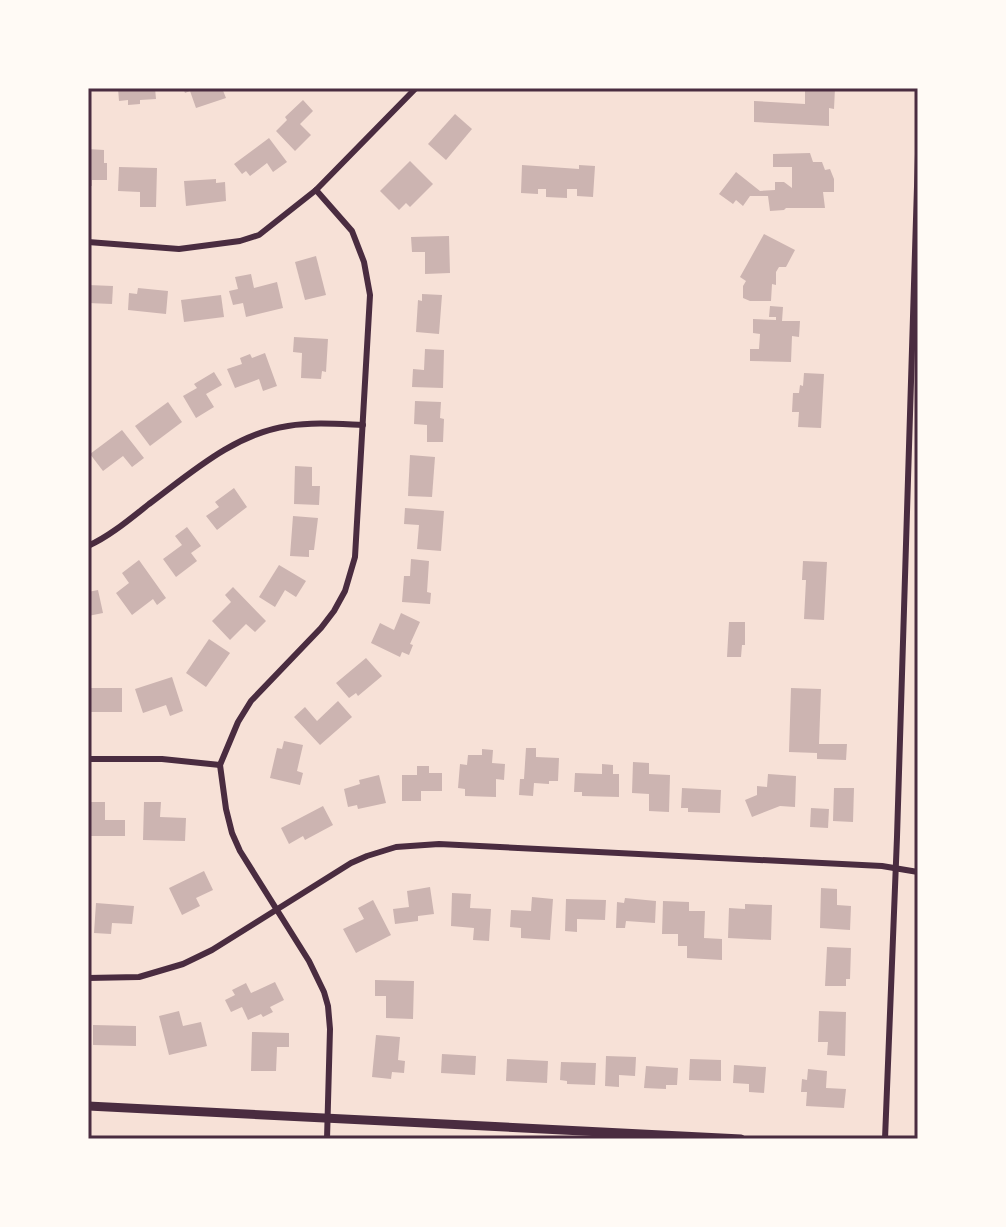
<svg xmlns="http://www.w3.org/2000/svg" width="1006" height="1227" viewBox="0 0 1006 1227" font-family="'Fira Sans Condensed',sans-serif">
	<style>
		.building { fill: #ccb4b1 }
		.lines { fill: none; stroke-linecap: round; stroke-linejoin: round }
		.minor { stroke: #4a2c40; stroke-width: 6 }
		.secondary { stroke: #4a2c40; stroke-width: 9 }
		.neatline { fill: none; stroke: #4a2c40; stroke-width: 3 }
	</style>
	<rect width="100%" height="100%" fill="#f7e1d7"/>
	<g class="building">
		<polygon points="118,88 155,88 156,99 140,100 140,104 128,105 128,100 119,101"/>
		<polygon points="183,88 222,88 226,98 196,108 190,91 185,93"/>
		<polygon points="805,88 835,88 834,109 829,108 829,126 754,122 754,101 805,104"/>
		<polygon points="303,100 313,111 300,124 311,135 295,151 276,131 287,120 285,117"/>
		<polygon points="455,114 472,129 446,160 428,144"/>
		<polygon points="269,138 287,162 273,172 267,163 250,176 246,171 242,174 234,164"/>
		<polygon points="88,149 104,150 104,163 107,163 107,180 92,180 92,186 88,186"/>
		<polygon points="810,153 813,162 822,162 825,170 830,169 834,179 834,192 823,192 825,208 786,208 784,210 770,211 768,196 750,196 743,206 736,200 733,204 719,194 736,172 760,191 775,190 775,182 784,182 792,188 792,167 773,167 773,154"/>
		<polygon points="410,161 433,184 410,207 406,203 399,210 380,191"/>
		<polygon points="522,165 579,169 579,165 595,166 593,197 577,196 577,189 567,189 567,198 546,197 546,189 538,189 538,194 521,193"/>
		<polygon points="119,167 157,168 156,207 140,207 140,192 118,191"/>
		<polygon points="216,179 216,183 225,182 226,201 186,206 184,181"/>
		<polygon points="764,234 795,250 786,267 779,267 776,272 776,285 772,284 771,301 750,301 743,298 743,286 746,281 740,277"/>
		<polygon points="449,236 450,273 425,274 425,252 412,252 411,237"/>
		<polygon points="316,256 326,295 305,300 295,262"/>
		<polygon points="251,274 254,288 277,282 283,308 246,317 243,303 233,305 229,291 238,289 235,277"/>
		<polygon points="88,285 113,286 112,304 88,303"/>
		<polygon points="138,288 168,291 166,314 128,310 129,293 137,294"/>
		<polygon points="422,294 442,295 439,334 416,332 418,300 422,301"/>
		<polygon points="221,295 224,317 184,322 181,300"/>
		<polygon points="770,306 783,307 782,321 800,321 799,337 792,336 791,362 750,361 750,349 759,349 760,334 753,333 753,319 776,320 776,317 769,317"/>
		<polygon points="294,337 328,339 326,372 322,371 321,379 301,378 302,353 293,352"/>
		<polygon points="425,349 444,350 443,388 412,387 413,369 424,370"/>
		<polygon points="265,353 277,386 263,391 259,379 235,388 227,369 242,364 240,358 250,354 252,358"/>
		<polygon points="214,372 222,385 206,394 214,407 196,418 183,396 197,388 194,384"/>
		<polygon points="804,373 824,374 821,428 798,427 799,412 792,412 793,393 799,393 800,385 803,386"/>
		<polygon points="415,401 441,402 440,418 444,419 443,442 427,442 427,425 414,424"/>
		<polygon points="168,402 182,422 150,446 135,426"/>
		<polygon points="122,430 144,458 132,467 123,456 103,471 90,454"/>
		<polygon points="410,455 435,457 432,497 408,496"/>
		<polygon points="295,466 312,467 312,486 320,486 319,505 294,504"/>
		<polygon points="234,488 247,507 217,530 206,516 219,507 215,502"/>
		<polygon points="405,508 444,511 441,551 417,549 419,525 404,524"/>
		<polygon points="293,516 318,518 314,550 309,550 309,557 290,556"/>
		<polygon points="187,527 201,546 191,553 197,561 176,577 163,559 182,545 175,536"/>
		<polygon points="411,559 429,561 427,592 431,593 430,604 402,602 404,576 410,576"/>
		<polygon points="139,560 166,598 157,605 153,599 132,615 116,593 129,583 122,573"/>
		<polygon points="803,561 827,562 824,620 804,619 806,580 802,580"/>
		<polygon points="279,565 306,581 296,597 285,590 275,607 259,597"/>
		<polygon points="233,587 266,621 255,632 246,624 230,640 212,621 231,602 225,595"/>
		<polygon points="98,590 103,613 88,616 88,592"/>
		<polygon points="401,613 420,622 410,644 413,645 409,655 402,652 400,657 371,643 380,623 394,630"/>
		<polygon points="729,622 745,622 745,645 742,645 741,657 727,657"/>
		<polygon points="209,639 230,653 206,687 186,673"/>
		<polygon points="366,658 382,676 358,696 356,693 349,698 336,683"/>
		<polygon points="172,677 183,711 170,716 166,705 143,713 135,689"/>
		<rect x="88" y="688" width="34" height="24"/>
		<polygon points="791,688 821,689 819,744 847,744 846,760 817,759 817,753 789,752"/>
		<polygon points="338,701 352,717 320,745 294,717 305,707 317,721"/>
		<polygon points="284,741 303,745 297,771 303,773 300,785 270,778 277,748 282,749"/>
		<polygon points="526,748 536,748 536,757 559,758 558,781 549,781 549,784 534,783 533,796 519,795 520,779 524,779"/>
		<polygon points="482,749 493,750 492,763 505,764 504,780 496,779 496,797 465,796 465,789 458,788 460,764 467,765 468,755 482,755"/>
		<polygon points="633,762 649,763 649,774 670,775 669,812 649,811 649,794 632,793"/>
		<polygon points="602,764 613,765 613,774 619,774 619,797 582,796 582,792 574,792 575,773 602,774"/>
		<polygon points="417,766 429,766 429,773 442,773 442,791 421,791 421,801 402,801 402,775 417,775"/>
		<polygon points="768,774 796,776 795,807 780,806 752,817 745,800 757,795 757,786 767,787"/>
		<polygon points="379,775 386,803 358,809 357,805 348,807 344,789 360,784 359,780"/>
		<polygon points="682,788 721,790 720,813 688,812 688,808 681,808"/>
		<polygon points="834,788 854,788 853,822 833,821"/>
		<polygon points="88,802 105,802 105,820 125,820 125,836 88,836"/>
		<polygon points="144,802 161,802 160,817 186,818 185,841 143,840"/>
		<polygon points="323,806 333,825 305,840 303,836 289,844 281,828"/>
		<polygon points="811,808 829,809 828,828 810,827"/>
		<polygon points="204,871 213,890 196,898 200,906 182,915 169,888"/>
		<polygon points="430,887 434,914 418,916 418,921 395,924 393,909 409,907 407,891"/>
		<polygon points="821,888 837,889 837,905 851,906 850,930 820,928"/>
		<polygon points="452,893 471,894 470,908 491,909 489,941 473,940 474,928 451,926"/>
		<polygon points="532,897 553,899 550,940 521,938 521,928 510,927 511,910 531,911"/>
		<polygon points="625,898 656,901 655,923 626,921 625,928 616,928 617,902 624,903"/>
		<polygon points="566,899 606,900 605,920 577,919 577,932 565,931"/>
		<polygon points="373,900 391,935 356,953 343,929 364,919 358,908"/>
		<polygon points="663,901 689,902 689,911 705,911 704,938 722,939 722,960 687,958 687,946 678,946 678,934 662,934"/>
		<polygon points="96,903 134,906 132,924 112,923 111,934 94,933"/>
		<polygon points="745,904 772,905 771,940 728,938 729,908 745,909"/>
		<polygon points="827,947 851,948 850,979 846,979 846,986 825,986"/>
		<polygon points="375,980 414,981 413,1019 386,1018 386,996 375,996"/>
		<polygon points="275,982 284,1000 270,1007 273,1012 263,1017 261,1014 248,1020 242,1007 231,1012 225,1000 235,995 232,990 246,983 251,993"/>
		<polygon points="179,1011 183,1026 201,1022 207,1046 169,1055 159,1016"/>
		<polygon points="819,1011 846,1012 845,1056 827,1055 828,1042 818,1042"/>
		<polygon points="93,1025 136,1026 136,1046 93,1045"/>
		<polygon points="252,1032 289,1033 289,1047 277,1047 276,1071 251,1071"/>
		<polygon points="376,1035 400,1037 398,1060 405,1061 404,1073 392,1072 391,1079 372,1077"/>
		<polygon points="442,1054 476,1056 475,1075 441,1073"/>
		<polygon points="606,1056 636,1057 635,1076 619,1075 619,1087 605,1086"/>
		<polygon points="507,1059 548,1061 547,1083 506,1081"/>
		<polygon points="690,1059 721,1060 721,1081 689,1080"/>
		<polygon points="561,1062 596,1063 595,1085 567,1084 567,1081 560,1080"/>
		<polygon points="734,1065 766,1067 764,1093 749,1092 749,1084 733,1083"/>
		<polygon points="646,1066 678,1068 677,1085 666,1085 666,1089 644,1088"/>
		<polygon points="808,1069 827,1071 826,1088 846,1089 844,1108 806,1106 807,1092 801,1092 802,1079 807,1080"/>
	</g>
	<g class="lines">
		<g class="minor">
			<polyline points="316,190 352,231 364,262 370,295 355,557 345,591 334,611 321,628 251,701 238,722 220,765 226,809 232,833 240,851 309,961 324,992 328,1006 330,1029 327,1139"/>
			<polyline points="88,242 179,249 240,241 259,235 316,190 416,88"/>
			<path d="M 88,546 C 110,536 130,519 149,504 C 192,472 234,434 288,426 C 313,422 338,424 363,425"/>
			<polyline points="88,759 162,759 220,765"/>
			<polyline points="88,978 139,977 183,964 212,950 351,863 367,856 396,847 439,844 882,866 918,872"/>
			<polyline points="885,1139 897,837 918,154"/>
		</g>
		<polyline class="secondary" points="88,1106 741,1139"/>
	</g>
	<rect width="1006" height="1227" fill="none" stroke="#fffaf5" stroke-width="180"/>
	<rect x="90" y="90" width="826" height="1047" class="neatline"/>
</svg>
